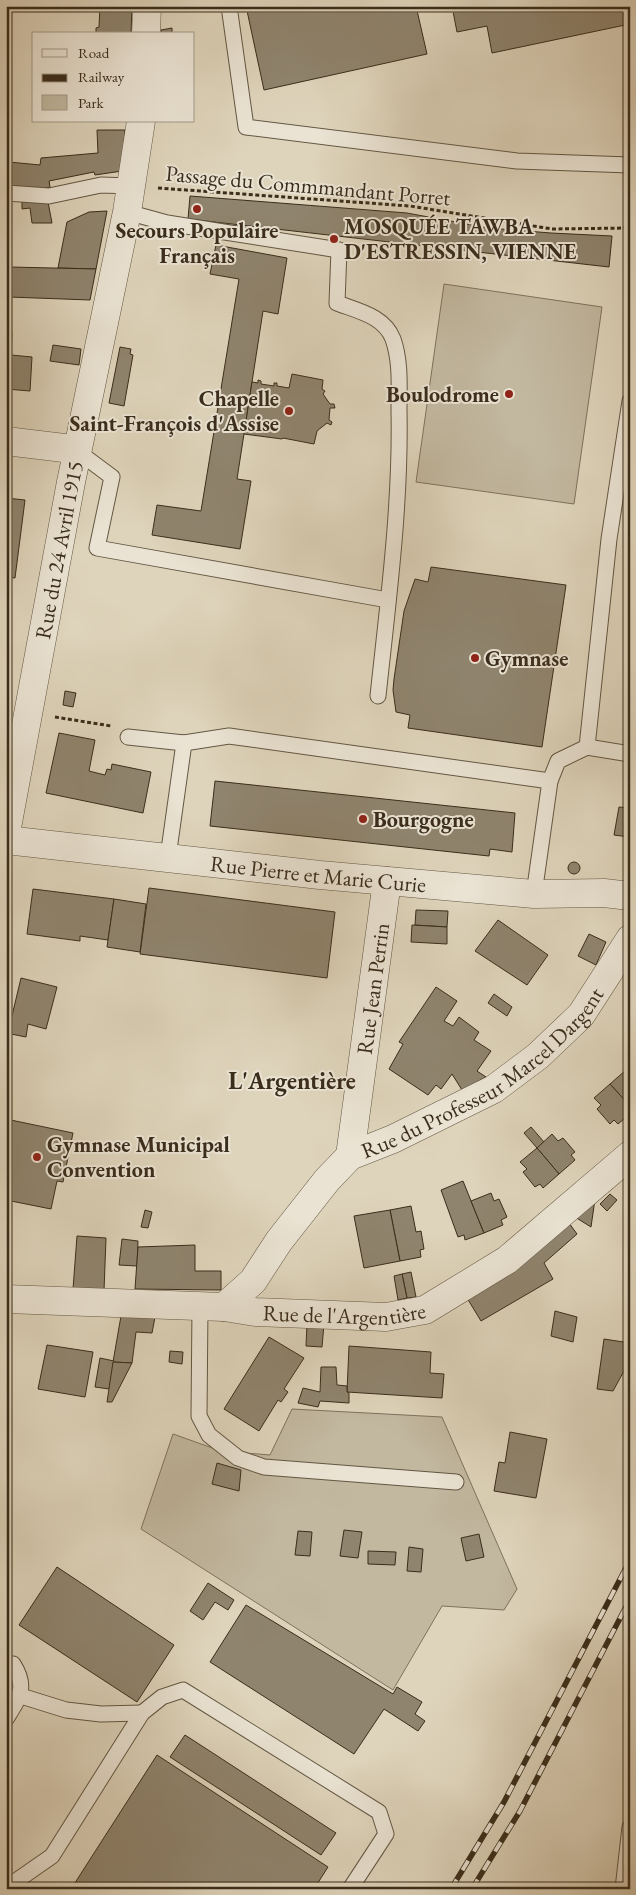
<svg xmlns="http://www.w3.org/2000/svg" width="636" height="1895" viewBox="0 0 636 1895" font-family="'EB Garamond',serif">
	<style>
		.green { fill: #c2b8a0; stroke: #7e725e }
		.building { fill: #8f846e; stroke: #3a2d1b }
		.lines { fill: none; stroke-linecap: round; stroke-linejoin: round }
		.lane-casing { stroke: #635743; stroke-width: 17 }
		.street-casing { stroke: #635743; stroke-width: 29 }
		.path { stroke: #3a2d1b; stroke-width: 3; stroke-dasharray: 4 2.5; stroke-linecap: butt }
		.lane { stroke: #eae3d3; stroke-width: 15 }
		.street { stroke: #eae3d3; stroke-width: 28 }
		.rail-casing { stroke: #3a2d1b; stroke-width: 5.5 }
		.rail { stroke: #eae3d3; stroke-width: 4; stroke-dasharray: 11; stroke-linecap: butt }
		.poi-dot { fill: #8f2418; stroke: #eae3d3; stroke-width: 2 }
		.labels { text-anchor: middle; stroke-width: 4; stroke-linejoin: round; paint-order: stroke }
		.street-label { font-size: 22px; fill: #3a2d1b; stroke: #eae3d3 }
		.poi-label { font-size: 22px; font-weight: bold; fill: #3a2d1b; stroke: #eae3d3; text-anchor: start }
		.neighbourhood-label { font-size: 24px; font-weight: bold; fill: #3a2d1b; stroke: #eae3d3 }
	</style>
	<rect width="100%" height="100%" fill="#ded4bb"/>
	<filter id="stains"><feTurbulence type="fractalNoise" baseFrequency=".004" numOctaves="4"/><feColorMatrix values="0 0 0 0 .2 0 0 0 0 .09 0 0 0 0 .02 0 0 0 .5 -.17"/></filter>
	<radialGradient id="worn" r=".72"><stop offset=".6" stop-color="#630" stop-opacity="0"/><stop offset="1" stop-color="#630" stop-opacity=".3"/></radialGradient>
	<g class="green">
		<polygon points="444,284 602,307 574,504 416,482"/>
		<polygon points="292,1409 442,1417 517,1589 504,1610 442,1606 393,1690 141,1529 173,1434 221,1451 270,1455"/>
	</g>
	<g class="building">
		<polygon points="100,6 132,6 131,34 96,34 96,28 99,27"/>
		<polygon points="246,6 416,6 427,54 264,90"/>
		<polygon points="452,6 630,6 630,24 492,53 487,26 457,32"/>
		<polygon points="172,28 172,34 161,34 161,30"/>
		<polygon points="97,130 125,130 122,171 95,175 94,172 49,181 50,187 39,190 7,186 6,151 9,152 9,162 40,165 41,158 98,153"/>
		<polygon points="190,196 407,213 488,228 551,233 612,236 609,267 188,219"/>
		<polygon points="22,200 48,202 52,223 32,223 30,208 22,209"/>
		<polygon points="107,211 96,269 58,268 67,222 89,212"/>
		<polygon points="144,229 151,230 149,239 142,237"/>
		<polygon points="216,245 287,258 278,314 263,311 237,479 251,481 240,549 152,535 157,505 201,511 239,279 210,274"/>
		<polygon points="6,267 10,267 9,297 6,297"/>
		<polygon points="10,267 96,269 90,300 9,297"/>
		<polygon points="6,332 12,333 11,355 32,357 30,391 6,389"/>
		<polygon points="53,345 81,349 79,365 50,361"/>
		<polygon points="120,347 131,349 130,354 133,355 124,406 109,403"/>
		<polygon points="292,374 323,380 322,389 325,391 323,394 330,404 334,404 335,408 330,408 329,420 332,422 331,425 327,423 317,431 314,444 283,438 282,439 244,434 252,382 258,383 258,380 261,381 261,384 274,386 274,383 277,383 277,386 289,388"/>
		<polygon points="6,498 25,500 15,578 6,577"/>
		<polygon points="431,567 566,585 542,747 408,728 410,715 396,712 393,690 394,679 404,611 415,579 428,582"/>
		<polygon points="65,691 76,693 73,707 63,705"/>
		<polygon points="630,713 630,750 625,749"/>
		<polygon points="59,733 95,740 89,771 105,775 107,769 111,770 112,764 151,772 143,813 46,793"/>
		<polygon points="215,781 515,813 512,852 490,849 489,856 210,826"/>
		<polygon points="619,807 630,808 629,837 614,835"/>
		<circle cx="574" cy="868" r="6"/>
		<polygon points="149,888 335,912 327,978 140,954"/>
		<polygon points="33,889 114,899 108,940 80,936 80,941 27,934"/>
		<polygon points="114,899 146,904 140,952 107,947"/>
		<polygon points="416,910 448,911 447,927 415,925"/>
		<polygon points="498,920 548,955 527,985 475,951"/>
		<polygon points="412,925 447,927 447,944 411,942"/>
		<polygon points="589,934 606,942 596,965 578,956"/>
		<polygon points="21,978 57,987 46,1029 28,1024 26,1037 6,1033 6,1019 11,1020"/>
		<polygon points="436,987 457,1001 444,1021 453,1026 459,1017 479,1032 474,1040 491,1051 477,1071 486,1077 462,1090 452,1074 441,1089 436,1085 428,1095 389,1069 403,1044 399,1042"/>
		<polygon points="494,994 512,1007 507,1016 488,1003"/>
		<polygon points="626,1070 630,1074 630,1106 610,1084"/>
		<polygon points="610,1084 630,1106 630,1114 618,1124 614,1120 610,1124 597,1109 601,1105 594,1098"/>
		<polygon points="6,1119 73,1133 63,1182 57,1181 51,1209 6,1200"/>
		<polygon points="531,1127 544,1142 537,1148 524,1133"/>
		<polygon points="552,1134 558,1141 563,1138 575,1152 571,1155 575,1160 559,1174 537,1148"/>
		<polygon points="537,1148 559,1174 543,1188 540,1184 535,1187 523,1172 527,1169 520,1162"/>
		<polygon points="463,1181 484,1233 465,1240 464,1235 458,1237 441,1190"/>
		<polygon points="491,1193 494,1201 499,1199 507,1217 501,1220 503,1225 484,1233 471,1201"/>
		<polygon points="610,1194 617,1200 607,1211 600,1204"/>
		<polygon points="595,1199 591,1227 575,1217"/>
		<polygon points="411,1206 416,1232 421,1231 424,1249 420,1250 421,1257 400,1261 390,1210"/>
		<polygon points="145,1210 152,1212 148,1228 141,1227"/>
		<polygon points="390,1210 400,1261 364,1268 354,1216"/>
		<polygon points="569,1223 577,1234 544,1263 553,1279 481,1321 467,1298"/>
		<polygon points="77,1236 106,1238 104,1291 73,1289"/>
		<polygon points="122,1239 138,1241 137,1266 119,1265"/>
		<polygon points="195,1245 195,1271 221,1271 221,1290 135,1289 138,1247"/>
		<polygon points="411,1272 416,1297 407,1298 402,1274"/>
		<polygon points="402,1274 407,1298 398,1300 394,1276"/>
		<polygon points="555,1311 577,1317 573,1342 551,1336"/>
		<polygon points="6,1312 8,1312 7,1341 6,1341"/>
		<polygon points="121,1316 155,1317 152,1333 136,1332 132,1363 113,1362"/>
		<polygon points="307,1323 324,1324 322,1347 306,1346"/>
		<polygon points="269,1337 304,1358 284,1389 288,1392 281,1402 278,1400 259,1431 224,1409"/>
		<polygon points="604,1339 630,1343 630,1360 613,1391 597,1389"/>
		<polygon points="47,1345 93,1352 85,1397 38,1389"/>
		<polygon points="349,1346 431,1352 430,1373 444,1374 442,1398 347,1392"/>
		<polygon points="170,1351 183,1352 182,1364 169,1362"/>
		<polygon points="100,1358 114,1361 109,1389 95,1387"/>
		<polygon points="113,1362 132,1363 112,1402 107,1402"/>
		<polygon points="321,1367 336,1367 337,1385 347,1386 347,1392 349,1393 349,1403 320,1401 318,1407 298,1403 303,1388 320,1392"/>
		<polygon points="510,1432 547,1439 536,1498 494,1491 499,1462 505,1463"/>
		<polygon points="217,1463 241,1470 239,1491 212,1484"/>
		<polygon points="344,1530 362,1532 358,1558 340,1556"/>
		<polygon points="298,1531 312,1532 310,1556 295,1555"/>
		<polygon points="479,1534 484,1557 466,1561 461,1538"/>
		<polygon points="409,1547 423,1549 421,1572 407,1571"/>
		<polygon points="368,1551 396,1552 395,1565 368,1564"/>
		<polygon points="57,1567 174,1645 137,1702 19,1625"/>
		<polygon points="208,1583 234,1600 228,1610 215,1602 203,1620 190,1611"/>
		<polygon points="246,1605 393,1694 397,1687 422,1702 415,1714 425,1721 418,1731 384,1709 354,1754 210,1662"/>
		<polygon points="185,1735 336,1833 321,1855 170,1757"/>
		<polygon points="157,1755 328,1867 314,1889 71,1889"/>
	</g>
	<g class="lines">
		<defs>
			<g id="lane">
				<polyline points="229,6 246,127 517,161 630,165"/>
				<polyline points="6,193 49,196 101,185 132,186"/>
				<path d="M 127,212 L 167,223 L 339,250 L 337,303 C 358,311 384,316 393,339 C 401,362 399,387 399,411 C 401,505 388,602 378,696"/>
				<polyline points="77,451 112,477 97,548 388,600"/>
				<polyline points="128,737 184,743"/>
				<polyline points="587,747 630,754"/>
				<polyline points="550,781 558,761 587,747 609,539 630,401"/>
				<polyline points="168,857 184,743 229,736 550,781 534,894"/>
				<polyline points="200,1306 199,1416 209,1435 238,1458 264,1467 456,1482"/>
				<path d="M 6,1664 L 13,1664 C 28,1687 19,1698 6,1719"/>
				<polyline points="21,1696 66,1710 101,1714 142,1713"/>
				<polyline points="6,1888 52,1856 142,1713 162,1697 183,1690 379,1812 386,1834 350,1889"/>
				<polyline points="623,1889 630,1827"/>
			</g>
			<g id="street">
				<polyline points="146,34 147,6"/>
				<polyline points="6,441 64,448 77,451"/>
				<path id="s1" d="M 6,833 L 71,482 L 127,212 L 141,121"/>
				<path id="s2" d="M 6,840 L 320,875 L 534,894 L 604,893 L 630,896"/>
				<path id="s3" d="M 350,1156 L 387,881"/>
				<path id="s4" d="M 6,1299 L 224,1307 L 255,1312 L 386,1317 L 425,1310 L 507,1260 L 630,1155"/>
				<path id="s5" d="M 224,1307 L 253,1281 L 279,1241 L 327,1180 L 350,1156 L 393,1139 L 494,1089 L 538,1056 L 581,1015 L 630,939"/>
			</g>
		</defs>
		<use href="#lane" class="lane-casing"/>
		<use href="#street" class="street-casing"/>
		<g class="path">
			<polyline points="158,188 410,206 552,229 630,228"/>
			<polyline points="55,717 111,726"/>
		</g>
		<use href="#lane" class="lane"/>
		<use href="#street" class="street"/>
		<defs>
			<g id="rail">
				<polyline points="451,1889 504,1802 630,1560"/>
				<polyline points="472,1889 520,1811 630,1599"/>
			</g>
		</defs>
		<use href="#rail" class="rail-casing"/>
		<use href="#rail" class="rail"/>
	</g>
	<g class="poi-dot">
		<circle cx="197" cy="209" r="5"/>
		<circle cx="334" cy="239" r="5"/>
		<circle cx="509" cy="394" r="5"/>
		<circle cx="289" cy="411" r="5"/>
		<circle cx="475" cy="658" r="5"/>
		<circle cx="363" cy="819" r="5"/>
		<circle cx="37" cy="1157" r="5"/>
	</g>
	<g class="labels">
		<g class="street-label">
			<text transform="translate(308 185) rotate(5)" y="8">Passage du Commmandant Porret</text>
			<text dy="8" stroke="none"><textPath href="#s1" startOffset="288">Rue du 24 Avril 1915</textPath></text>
			<text dy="8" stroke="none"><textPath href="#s2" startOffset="314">Rue Pierre et Marie Curie</textPath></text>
			<text dy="8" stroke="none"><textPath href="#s3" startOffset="169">Rue Jean Perrin</textPath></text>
			<text dy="8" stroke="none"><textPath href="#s5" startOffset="356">Rue du Professeur Marcel Dargent</textPath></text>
			<text dy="8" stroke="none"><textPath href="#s4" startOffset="339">Rue de l'Argentière</textPath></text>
		</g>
		<g class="poi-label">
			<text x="344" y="234">MOSQUÉE TAWBA<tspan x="344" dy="25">D'ESTRESSIN, VIENNE</tspan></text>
			<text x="197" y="238" text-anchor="middle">Secours Populaire<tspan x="197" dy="25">Français</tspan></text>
			<text x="499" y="402" text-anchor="end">Boulodrome</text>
			<text x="279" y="406" text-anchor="end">Chapelle<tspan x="279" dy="25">Saint-François d'Assise</tspan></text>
			<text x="485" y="666">Gymnase</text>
			<text x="373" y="827">Bourgogne</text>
			<text x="47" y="1152">Gymnase Municipal<tspan x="47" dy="25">Convention</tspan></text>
		</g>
		<g class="neighbourhood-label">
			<text x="292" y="1089">L'Argentière</text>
		</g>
	</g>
	<rect width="636" height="1895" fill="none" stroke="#ded4bb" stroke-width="25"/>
	<rect x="8" y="8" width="621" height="1880" fill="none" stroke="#3a2d1b" stroke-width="2.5"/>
	<rect x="12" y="12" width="611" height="1870" fill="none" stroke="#3a2d1b"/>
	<rect x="32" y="32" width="162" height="90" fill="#eae3d3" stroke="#a49a89"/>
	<rect x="42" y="49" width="25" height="8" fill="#eae3d3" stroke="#a49a89"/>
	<text x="78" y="58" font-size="15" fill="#3a2d1b">Road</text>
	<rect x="42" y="74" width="25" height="8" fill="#3a2d1b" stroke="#a49a89"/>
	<text x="78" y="82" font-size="15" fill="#3a2d1b">Railway</text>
	<rect x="42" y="95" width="25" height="15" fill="#c2b8a0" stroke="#a49a89"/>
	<text x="78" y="108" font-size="15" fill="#3a2d1b">Park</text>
	<rect width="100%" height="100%" filter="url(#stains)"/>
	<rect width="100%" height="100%" fill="url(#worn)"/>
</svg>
